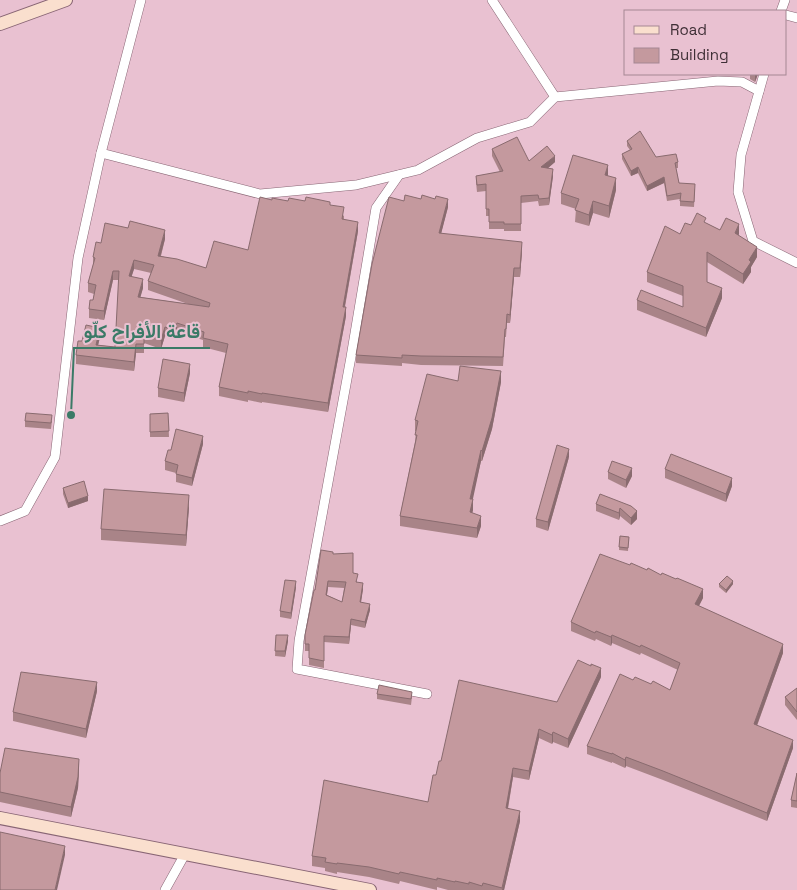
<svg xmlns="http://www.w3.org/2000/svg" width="797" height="890" viewBox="0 0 797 890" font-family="'Space Grotesk',Vazirmatn,sans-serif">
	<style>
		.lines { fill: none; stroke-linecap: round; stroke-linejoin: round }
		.street-casing { stroke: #886574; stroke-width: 10 }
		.secondary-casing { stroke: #886574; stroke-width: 14 }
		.street { stroke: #fff; stroke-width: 9 }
		.secondary { stroke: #fadfce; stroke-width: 12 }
		.wall { fill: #a98488; fill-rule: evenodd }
		.shaded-wall { fill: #896b6f }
		.building { fill: #c4999e; stroke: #896b6f; fill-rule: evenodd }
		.leader { fill: none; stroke: #3b7a67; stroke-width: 2 }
		.callout-dot { fill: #3b7a67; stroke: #e9c1d1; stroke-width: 2 }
		.callout-label { font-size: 19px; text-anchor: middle; font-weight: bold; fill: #3b7a67; stroke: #e9c1d1; stroke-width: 4; stroke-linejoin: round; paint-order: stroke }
	</style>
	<rect width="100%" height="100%" fill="#e9c1d1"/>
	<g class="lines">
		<defs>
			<g id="street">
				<polyline points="781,11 785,0"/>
				<polyline points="786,15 797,18"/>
				<polyline points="764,74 741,155 738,192 753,241 797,263"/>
				<polyline points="555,97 718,81 742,82 759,91"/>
				<polyline points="101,153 260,194 356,185 418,170 477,138 530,122 555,97 492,0"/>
				<polyline points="399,175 376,208 351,357 299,641 297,669 427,694"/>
				<polyline points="0,521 25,511 55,457 78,258 101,153 141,0"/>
				<polyline points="165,890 185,854"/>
			</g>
			<g id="secondary">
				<polyline points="0,24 66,0"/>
				<polyline points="0,818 370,890"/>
			</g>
		</defs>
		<use href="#street" class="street-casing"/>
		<use href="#secondary" class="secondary-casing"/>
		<use href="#street" class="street"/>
		<use href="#secondary" class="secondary"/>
	</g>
	<g class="wall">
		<polygon points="747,74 758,74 755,82 750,79 750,75"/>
		<polygon points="627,141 656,157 678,162 678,168 676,168 679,183 695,189 694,207 680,206 680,199 667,201 664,183 647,191 638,173 631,176 622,159 622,154 630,150 627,146"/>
		<polygon points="492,149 529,161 555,162 548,168 553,176 549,205 539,206 538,201 521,203 521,231 504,231 504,229 489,229 489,216 486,216 486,191 477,192 476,182 476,176 500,172 492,156"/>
		<polygon points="608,176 616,190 609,218 593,213 589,226 575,222 576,209 561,204 561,193"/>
		<path d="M 272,200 L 288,201 L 330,205 L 344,216 L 344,220 L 358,231 L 345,307 L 346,316 L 328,412 L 262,402 L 262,403 L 248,400 L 248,402 L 219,396 L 219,387 L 226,353 L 203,347 L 203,340 L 177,332 L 174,339 L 165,336 L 161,349 L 144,343 L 144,353 L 136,353 L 134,371 L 76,364 L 76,355 L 82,341 L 100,337 L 98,345 L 115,347 L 119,280 L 113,280 L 104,320 L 89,318 L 89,309 L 93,300 L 94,294 L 88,292 L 88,283 L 93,265 L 93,257 L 101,243 L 165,239 L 161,256 L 206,268 L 248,250 ZM 134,269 L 151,273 L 148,281 L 148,290 L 188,304 L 140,297 L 143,288 L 131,277 Z"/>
		<polygon points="404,201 448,207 441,233 522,251 520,277 514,277 510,323 507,323 506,337 505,337 503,366 421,365 402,363 402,366 356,363 356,355"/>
		<polygon points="706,223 720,230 739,234 738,235 757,257 751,267 751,272 743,284 707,262 707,282 722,298 706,337 637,310 637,300 683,307 683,296 647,282 647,272 680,234 691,225"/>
		<polygon points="190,373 184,402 158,397 158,388"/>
		<polygon points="458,381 501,382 492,429 482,461 481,461 472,499 473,510 472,513 481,526 477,538 400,526 400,516 415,442 416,431 415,431 415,420"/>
		<polygon points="168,413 169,437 150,437 150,414"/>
		<polygon points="25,421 52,421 51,429 25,427"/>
		<polygon points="203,444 192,486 176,482 176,473 165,470 165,461 171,450"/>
		<polygon points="569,457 548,531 536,527 536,519"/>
		<polygon points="665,469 732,486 726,502 665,478"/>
		<polygon points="608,472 632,476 626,488 608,479"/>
		<polygon points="63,488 88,501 68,508 63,494"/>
		<polygon points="596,504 637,511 637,519 631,525 620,516 619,520 596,511"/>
		<polygon points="189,507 186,546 101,540 101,529"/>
		<polygon points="620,536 629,537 628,551 619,550"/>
		<path d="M 333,554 L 353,573 L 357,582 L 363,589 L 361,602 L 370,610 L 365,628 L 351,625 L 349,644 L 324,642 L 324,668 L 309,665 L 309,651 L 305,651 L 305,644 L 315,590 ZM 328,587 L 344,588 L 342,602 L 327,595 Z"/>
		<polygon points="719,584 733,584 726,593 719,587"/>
		<polygon points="296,587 291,619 280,617 280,611"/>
		<polygon points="703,598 699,606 783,653 757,726 793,748 767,821 663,780 626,766 625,768 612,762 612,763 587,754 587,746 633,680 670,690 678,670 641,653 640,655 612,643 611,646 596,639 595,641 571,631 571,622"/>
		<polygon points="276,635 288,641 285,657 275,656"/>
		<polygon points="601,677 568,748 553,742 552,744 539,738 529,780 513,777 508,809 520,821 504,890 448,890 437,887 437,890 400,881 399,884 369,877 337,872 337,874 325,871 325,868 312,866 312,856 428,802 441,761 557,702"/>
		<polygon points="797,688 797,720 785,705 785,697"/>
		<polygon points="97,691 86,738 13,721 13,712"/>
		<polygon points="377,694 412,697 411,705 377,699"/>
		<polygon points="79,769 78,788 71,817 0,802 0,773"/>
		<polygon points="797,773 797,808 791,807 791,800"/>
	</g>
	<g class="shaded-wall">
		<polygon points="755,74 758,74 755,82"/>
		<polygon points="555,156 555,162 541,174 541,167"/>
		<polygon points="608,165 608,177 605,175"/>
		<polygon points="638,167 638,173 631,176 631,171"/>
		<polygon points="553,169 553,176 549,205 549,198"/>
		<polygon points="664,177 664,183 647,191 647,186"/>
		<polygon points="616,178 616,190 609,218 609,206"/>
		<polygon points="448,199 448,207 439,242 439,233"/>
		<polygon points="593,201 593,213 589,226 589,215"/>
		<polygon points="358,222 358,231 343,316 343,307"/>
		<polygon points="739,224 739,234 735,243 735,233"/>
		<polygon points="165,230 165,239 158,265 158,256"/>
		<polygon points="522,242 522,251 520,277 520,268"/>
		<polygon points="757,247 757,257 751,267 751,272 743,284 743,274 749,260"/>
		<polygon points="134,260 134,269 129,285 129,276"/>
		<polygon points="514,268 514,277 510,323 510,315"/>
		<polygon points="113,271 113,280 104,320 104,311"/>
		<polygon points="143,279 143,288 138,306 138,297"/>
		<polygon points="722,288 722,298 706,337 706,328"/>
		<polygon points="346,307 346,316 328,412 328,403"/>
		<polygon points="177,323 177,332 174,339 174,330"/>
		<polygon points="165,327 165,336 161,349 161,340"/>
		<polygon points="100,328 100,337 96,354 96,345"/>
		<polygon points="136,344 136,353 134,371 134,362"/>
		<polygon points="190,364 190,373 184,402 184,393"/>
		<polygon points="501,371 501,382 492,429 482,461 482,451"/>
		<polygon points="203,436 203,444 192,486 192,478"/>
		<polygon points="569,449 569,457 548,531 548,522"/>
		<polygon points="481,450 481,461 471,508 473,499 473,510 470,522 470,499"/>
		<polygon points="632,468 632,476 626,488 626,480"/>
		<polygon points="732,478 732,486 726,502 726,494"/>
		<polygon points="189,495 189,507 186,546 186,535"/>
		<polygon points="88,496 88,501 68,508 68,503"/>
		<polygon points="620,508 620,516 619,520 619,513"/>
		<polygon points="637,511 637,519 631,525 631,518"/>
		<polygon points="481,516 481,526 477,538 477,528"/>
		<polygon points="296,581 296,587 291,619 291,613"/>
		<polygon points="328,581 328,587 326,601 326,595"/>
		<polygon points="733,581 733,584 726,593 726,590"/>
		<polygon points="363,583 363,589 360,608 360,602"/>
		<polygon points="703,589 703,598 695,613 695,604"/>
		<polygon points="370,604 370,610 365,628 365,622"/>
		<polygon points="351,619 351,625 349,644 349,637"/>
		<polygon points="288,635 288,641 285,657 285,651"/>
		<polygon points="612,635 612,643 611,646 611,637"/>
		<polygon points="783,644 783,653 754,733 754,724"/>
		<polygon points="601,668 601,677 568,748 568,739"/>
		<polygon points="97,682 97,691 86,738 86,729"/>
		<polygon points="539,729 539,738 529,780 529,771"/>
		<polygon points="553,732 553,742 552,744 552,735"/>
		<polygon points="793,740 793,748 767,821 767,813"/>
		<polygon points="626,757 626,766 625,768 625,760"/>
		<polygon points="79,759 79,769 78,788 71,817 71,807"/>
		<polygon points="513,768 513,777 506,818 506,808"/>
		<polygon points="520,811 520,821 504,890 502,890"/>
		<polygon points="65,846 65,855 57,890 55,890"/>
	</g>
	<g class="building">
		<polygon points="640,131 656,157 676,154 678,162 675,163 679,183 695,184 694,202 680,201 681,193 667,196 664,177 647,186 638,167 631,171 622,154 632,149 627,141"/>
		<polygon points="517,137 529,161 547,146 555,156 541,167 553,169 549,198 539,199 538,195 521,196 521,224 504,224 504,222 489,222 489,209 486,209 486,184 477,185 476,176 503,171 492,149"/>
		<polygon points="573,155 608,165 605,175 616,178 609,206 593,201 589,215 575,210 579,199 561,193"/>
		<polygon points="405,195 421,199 422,195 435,199 436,196 448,199 439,233 522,242 520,268 514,268 510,315 507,314 506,329 505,329 503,357 421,356 402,355 402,358 356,355 372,264 389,197 404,201"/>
		<path d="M 260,197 L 272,200 L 272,198 L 288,201 L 289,198 L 305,201 L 306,197 L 330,202 L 330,205 L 344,207 L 342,219 L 358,222 L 343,307 L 346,307 L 328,403 L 262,393 L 262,394 L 248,391 L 248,393 L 219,387 L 228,344 L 203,338 L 204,332 L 177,323 L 174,330 L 165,327 L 161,340 L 144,334 L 144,344 L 136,344 L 134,362 L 76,355 L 78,341 L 82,341 L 86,325 L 100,328 L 96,345 L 115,347 L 119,271 L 113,271 L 104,311 L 89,309 L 90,300 L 93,300 L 96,285 L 88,283 L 95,258 L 93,257 L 96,242 L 101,243 L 105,223 L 128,228 L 130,221 L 165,230 L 158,256 L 177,259 L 206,268 L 214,241 L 248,250 ZM 134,260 L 154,265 L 148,281 L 210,303 L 209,307 L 138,297 L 143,279 L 129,276 Z"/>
		<polygon points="697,213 706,218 704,222 720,230 726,218 739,224 735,233 757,247 749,260 751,262 743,274 707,252 707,282 722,288 706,328 637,300 641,290 683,307 683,286 647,272 665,226 680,234 685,223 691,225"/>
		<polygon points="163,359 190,364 184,393 158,388"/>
		<polygon points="460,366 501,371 492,418 482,451 481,450 470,499 473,499 470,512 481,516 477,528 400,516 417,435 415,435 418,421 415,420 427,374 458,381"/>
		<polygon points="26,413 52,415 51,423 25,421"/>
		<polygon points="168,413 169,431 150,432 150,414"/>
		<polygon points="176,429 203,436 192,478 176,474 178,465 165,461 168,450 171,450"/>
		<polygon points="557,445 569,449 548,522 536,519"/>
		<polygon points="671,454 732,478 726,494 665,469"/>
		<polygon points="612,461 632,468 626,480 608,472"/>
		<polygon points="84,481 88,496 68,503 63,488"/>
		<polygon points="104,489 189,495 186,535 101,529"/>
		<polygon points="600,494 631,506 637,511 631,518 620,508 619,513 596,504"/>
		<polygon points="620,536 629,537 628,548 619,547"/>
		<path d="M 321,550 L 333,552 L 333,554 L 353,553 L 353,573 L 358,574 L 356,582 L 363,583 L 360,602 L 370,604 L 365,622 L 351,619 L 349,637 L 324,636 L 324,661 L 309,658 L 309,644 L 305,644 L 305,635 L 314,590 L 315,590 ZM 328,581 L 346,582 L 342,602 L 326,595 Z"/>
		<polygon points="600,554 630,565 631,563 647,570 648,568 661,575 662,573 676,579 677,578 703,589 695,604 783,644 754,724 793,740 767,813 663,771 626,757 625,760 612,753 612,754 587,746 620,674 633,680 635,677 651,684 653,681 670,690 680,663 641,645 640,647 612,635 611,637 596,631 595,633 571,622"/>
		<polygon points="727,576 733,581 726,590 719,584"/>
		<polygon points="285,580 296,581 291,613 280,611"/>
		<polygon points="276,635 288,635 285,651 275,651"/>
		<polygon points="578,660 591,666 591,664 601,668 568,739 553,732 552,735 539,729 529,771 513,768 506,808 520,811 502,888 483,883 482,886 469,882 469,884 455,881 455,882 437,878 437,880 400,872 399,874 369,867 337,863 337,864 325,862 326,858 312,856 324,780 428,802 433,775 436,775 439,761 441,761 459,680 557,702"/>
		<polygon points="21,672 97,682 86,729 13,712"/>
		<polygon points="379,685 412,692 411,699 377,694"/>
		<polygon points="797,688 797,712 785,697"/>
		<polygon points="5,748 79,759 78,777 71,807 0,792 0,773"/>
		<polygon points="797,773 797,801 791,800"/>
		<polygon points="0,832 65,846 55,890 0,890"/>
	</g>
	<path class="leader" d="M71 415L74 348H210"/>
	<circle class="callout-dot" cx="71" cy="415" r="5"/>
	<g class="callout-label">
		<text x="142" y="338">قاعة الأفراح كلّو</text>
	</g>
	<rect x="624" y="10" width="162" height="65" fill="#e9c1d1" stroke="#a58793"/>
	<rect x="634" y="26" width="25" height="8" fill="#fadfce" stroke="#a58793"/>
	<text x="670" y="35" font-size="15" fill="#3f2f36">Road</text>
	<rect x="634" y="48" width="25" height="15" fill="#c4999e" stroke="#a58793"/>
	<text x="670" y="60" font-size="15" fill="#3f2f36">Building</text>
</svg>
